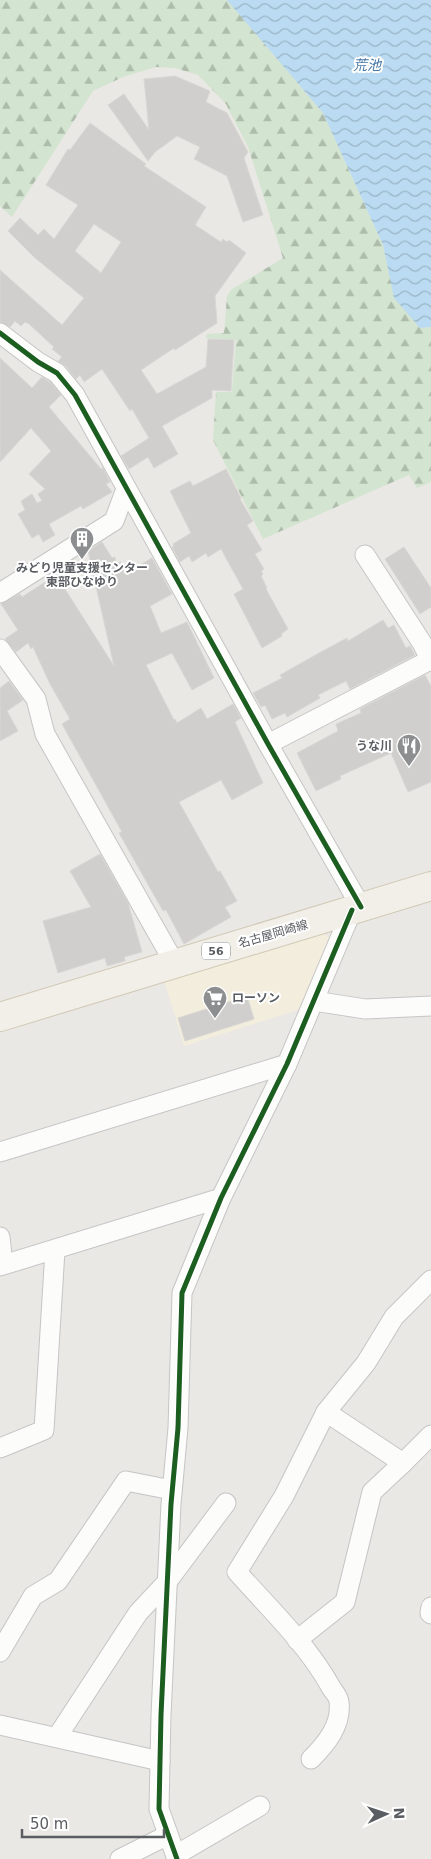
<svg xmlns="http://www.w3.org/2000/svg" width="431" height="1859" viewBox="0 0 431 1859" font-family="'DejaVu Sans','Noto Sans JP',sans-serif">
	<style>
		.commercial { fill: #f3eddd }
		.forest { fill: url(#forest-firs) }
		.water { fill: url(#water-waves) }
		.building { fill: #d0cfcd; stroke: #d9d7d4; fill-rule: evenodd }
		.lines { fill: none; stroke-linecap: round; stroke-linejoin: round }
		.street-casing { stroke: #c5c5c5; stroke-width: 21 }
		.primary-casing { stroke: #d0c7b4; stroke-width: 30 }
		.street { stroke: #fcfcfb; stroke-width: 19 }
		.primary { stroke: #f1efe7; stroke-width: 28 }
		.cycleway-casing { stroke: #fff; stroke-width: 8 }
		.cycleway { stroke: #1b5e20; stroke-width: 5 }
		.labels { text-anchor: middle; stroke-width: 4; stroke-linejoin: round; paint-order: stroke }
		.shield { fill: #fff; stroke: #8c8e90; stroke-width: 1 }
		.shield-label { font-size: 11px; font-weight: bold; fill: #5a5d61 }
		.poi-label { font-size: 12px; font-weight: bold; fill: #5a5d61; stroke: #fff }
		.street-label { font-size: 12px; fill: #5a5d61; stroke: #fff }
		.water-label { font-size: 14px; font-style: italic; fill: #4678a7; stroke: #fff }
	</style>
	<defs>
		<pattern id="forest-firs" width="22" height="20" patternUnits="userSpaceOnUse" patternTransform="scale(1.25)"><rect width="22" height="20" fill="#d3e4d0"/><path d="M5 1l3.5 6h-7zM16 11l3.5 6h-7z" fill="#aebcac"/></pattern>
		<pattern id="water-waves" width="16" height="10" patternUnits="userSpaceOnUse" patternTransform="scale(1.25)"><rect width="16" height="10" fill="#badbf1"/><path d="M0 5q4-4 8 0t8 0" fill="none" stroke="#9ab5c7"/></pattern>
	</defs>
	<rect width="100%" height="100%" fill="#eae8e4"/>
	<polygon class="commercial" points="321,932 331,939 301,1009 184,1046 164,980"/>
	<polygon class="forest" points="0,0 227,0 233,6 323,113 383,245 395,298 420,328 431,327 431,482 417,488 409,475 263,539 213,440 216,392 232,392 236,340 206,338 207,334 224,333 227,296 232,289 283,258 248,147 226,104 198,75 175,68 156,67 123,77 93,91 12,217 0,206"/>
	<polygon class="water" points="227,0 431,0 431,327 420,328 394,298 383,245 323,113"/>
	<g class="building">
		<polygon points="175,76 210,91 206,102 227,113 248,152 244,158 263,215 243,222 227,176 194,159 200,147 177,136 155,152 148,161 108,105 124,94 149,130 144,79"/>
		<path d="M 90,123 L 146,164 L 144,166 L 206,207 L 195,225 L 221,242 L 223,239 L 227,242 L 229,240 L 246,253 L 215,296 L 217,323 L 175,350 L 174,348 L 141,370 L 157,394 L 206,367 L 208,339 L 234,340 L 231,391 L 212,390 L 212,398 L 162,426 L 178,454 L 154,468 L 148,457 L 129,469 L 121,456 L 149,438 L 132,409 L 130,411 L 102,369 L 84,382 L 80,375 L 76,379 L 66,366 L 58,361 L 62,357 L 52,349 L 54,347 L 29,324 L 25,322 L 21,326 L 15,321 L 10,327 L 0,322 L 0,270 L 62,325 L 84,298 L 34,257 L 8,231 L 20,218 L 38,235 L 44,229 L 54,239 L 78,205 L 46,185 L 68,149 L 70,150 ZM 94,224 L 121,242 L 101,273 L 75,251 Z"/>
		<polygon points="0,358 32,388 42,377 50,382 61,395 49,407 101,469 103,468 110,482 106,484 112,492 83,509 81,506 49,524 55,535 43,542 39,534 32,538 18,514 25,510 21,501 32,494 37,503 42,501 38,494 45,489 29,474 51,451 31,428 0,462"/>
		<polygon points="226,469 241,498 240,499 253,521 247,525 262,550 255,554 264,569 261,571 263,574 261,576 267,588 266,589 288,629 281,634 282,636 262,648 234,594 243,589 221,549 208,557 206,553 192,562 189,556 180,562 172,547 174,546 173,544 191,533 170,491 190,481 193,486"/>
		<polygon points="102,542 112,558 115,557 116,564 121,562 124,574 152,558 172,594 150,606 161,633 187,622 214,678 192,690 172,653 146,665 174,720 175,719 177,723 201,708 207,719 233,704 241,718 235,722 263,783 232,800 221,780 179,802 218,872 220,871 237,901 225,907 231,917 184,944 166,910 163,911 119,833 122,832 62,724 70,719 50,684 33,647 31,649 28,643 16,652 5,639 18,630 1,604 20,594 22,597 56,575 114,666 88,551"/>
		<polygon points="404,547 431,588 431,607 420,614 385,559"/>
		<polygon points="383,620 388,628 394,625 406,648 410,646 415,655 350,689 346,681 318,695 320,698 287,717 285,713 272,719 265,705 261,707 253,693 282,678 280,675 319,653 347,638 348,641"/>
		<polygon points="425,675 431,686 431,782 408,792 391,753 340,776 341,779 316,791 297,753 338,731 336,724 361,713 360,709"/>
		<polygon points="9,681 23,700 7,711 18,731 0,741 0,688"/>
		<polygon points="100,854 128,903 142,952 124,957 125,961 107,966 105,958 58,973 43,921 91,907 70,871"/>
		<polygon points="247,996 254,1019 185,1041 178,1018"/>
	</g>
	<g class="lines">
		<defs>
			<g id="street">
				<polyline points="0,333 38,362 57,373 75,395 268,744 361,907"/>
				<polyline points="365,555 422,643 431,661"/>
				<polyline points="0,593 114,521 126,489"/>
				<polyline points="0,649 36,699 45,734 175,964"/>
				<polyline points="268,744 430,660"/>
				<polyline points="314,1001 365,1009 431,1006"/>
				<polyline points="0,1152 287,1064"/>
				<polyline points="0,1237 3,1264"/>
				<polyline points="0,1266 221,1198"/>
				<polyline points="431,1280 394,1317 366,1363 326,1412 403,1463 431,1435"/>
				<polyline points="0,1448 44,1430 55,1250"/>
				<polyline points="431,1607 430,1613 431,1614"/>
				<polyline points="297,1640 345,1602 372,1492 403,1463"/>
				<polyline points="0,1652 33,1596 58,1581 126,1481 172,1490"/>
				<polyline points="0,1725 160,1761"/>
				<polyline points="57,1737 138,1613 167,1582 226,1503"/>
				<path d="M 311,1759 C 326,1744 342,1725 339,1702 C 339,1698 335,1693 332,1689 C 308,1645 270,1609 237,1572 L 284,1496 L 326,1412"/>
				<polyline points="176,1855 260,1806"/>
				<polyline points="120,1859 168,1835"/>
				<polyline points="177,1859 159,1809 161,1715 171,1504 178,1428 182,1293 221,1198 287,1064 352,910"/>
			</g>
			<polyline id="primary" points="0,1017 431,886"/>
		</defs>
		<use href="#street" class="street-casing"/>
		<use href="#primary" class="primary-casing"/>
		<use href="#street" class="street"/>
		<use href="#primary" class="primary"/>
		<defs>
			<g id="cycleway">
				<polyline points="0,333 38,362 57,373 75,395 268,744 361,907"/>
				<polyline points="177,1859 159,1809 161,1715 171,1504 178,1428 182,1293 221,1198 287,1064 352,910"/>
			</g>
		</defs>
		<use href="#cycleway" class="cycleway-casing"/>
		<use href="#cycleway" class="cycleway"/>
	</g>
	<defs>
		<symbol id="building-pin" viewBox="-11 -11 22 30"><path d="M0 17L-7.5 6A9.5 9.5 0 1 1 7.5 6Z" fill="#8c8e8f" stroke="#fff"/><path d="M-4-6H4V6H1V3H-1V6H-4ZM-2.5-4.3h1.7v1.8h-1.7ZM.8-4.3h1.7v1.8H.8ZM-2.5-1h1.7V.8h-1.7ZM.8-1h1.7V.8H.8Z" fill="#fff"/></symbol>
		<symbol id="restaurant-pin" viewBox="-11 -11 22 30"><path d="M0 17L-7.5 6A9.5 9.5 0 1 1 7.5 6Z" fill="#8c8e8f" stroke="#fff"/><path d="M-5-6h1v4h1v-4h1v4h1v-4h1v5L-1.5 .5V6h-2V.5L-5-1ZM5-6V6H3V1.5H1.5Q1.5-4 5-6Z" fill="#fff"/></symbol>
		<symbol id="supermarket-pin" viewBox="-11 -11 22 30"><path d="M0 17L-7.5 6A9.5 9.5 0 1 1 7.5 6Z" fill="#8c8e8f" stroke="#fff"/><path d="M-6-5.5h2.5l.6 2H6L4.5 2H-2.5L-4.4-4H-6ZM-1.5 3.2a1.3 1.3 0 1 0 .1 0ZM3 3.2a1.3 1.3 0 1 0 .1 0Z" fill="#fff"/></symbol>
	</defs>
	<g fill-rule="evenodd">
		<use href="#building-pin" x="68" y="525" width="28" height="38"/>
		<use href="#restaurant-pin" x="395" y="732" width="28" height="38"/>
		<use href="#supermarket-pin" x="201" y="984" width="28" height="38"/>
	</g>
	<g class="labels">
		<rect class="shield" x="202" y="942.5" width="28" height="17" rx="4"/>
		<g class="shield-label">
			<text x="216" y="955">56</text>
		</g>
		<g class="poi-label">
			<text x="82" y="572">みどり児童支援センター<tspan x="82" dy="14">東部ひなゆり</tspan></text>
			<text x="392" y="750" text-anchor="end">うな川</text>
			<text x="232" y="1002" text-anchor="start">ローソン</text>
		</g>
		<g class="street-label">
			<text transform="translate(273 934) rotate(-16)" y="4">名古屋岡崎線</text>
		</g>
		<g class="water-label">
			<text x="367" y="70">荒池</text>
		</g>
	</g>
	<g transform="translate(386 1814) rotate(87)" stroke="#ffffff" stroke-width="4" paint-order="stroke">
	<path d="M0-4L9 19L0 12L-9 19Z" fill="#5a5d61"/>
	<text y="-8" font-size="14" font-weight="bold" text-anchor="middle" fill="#5a5d61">N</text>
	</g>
	<path d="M22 1829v8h142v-8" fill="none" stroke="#5a5d61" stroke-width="2.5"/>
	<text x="30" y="1829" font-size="15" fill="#5a5d61" stroke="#ffffff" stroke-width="4" paint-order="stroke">50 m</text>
</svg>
